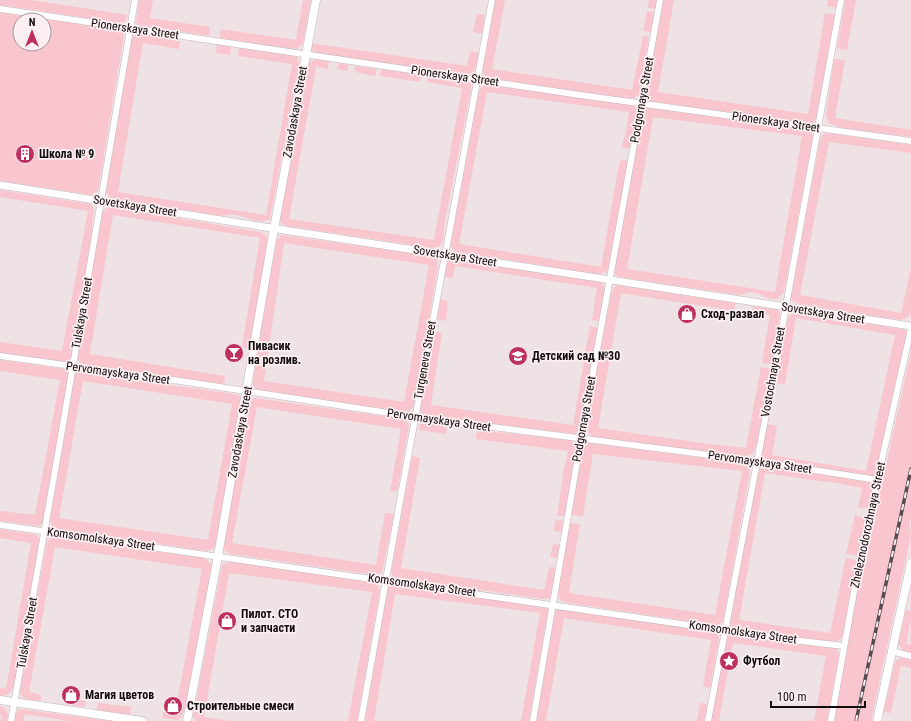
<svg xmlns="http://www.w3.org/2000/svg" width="911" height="721" viewBox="0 0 911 721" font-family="'Roboto Condensed',sans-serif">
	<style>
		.green { fill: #f9c5cf; fill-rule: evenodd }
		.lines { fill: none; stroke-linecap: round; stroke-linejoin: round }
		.minor-casing { stroke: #c3b7b9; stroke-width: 7 }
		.tertiary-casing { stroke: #c3b7b9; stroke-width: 8 }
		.secondary-casing { stroke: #c3b7b9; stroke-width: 9 }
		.minor { stroke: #fff; stroke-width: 6 }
		.tertiary { stroke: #fff; stroke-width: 7 }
		.secondary { stroke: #fff; stroke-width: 8 }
		.rail-casing { stroke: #534c4e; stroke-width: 3.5 }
		.rail { stroke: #fceff1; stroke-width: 2; stroke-dasharray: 6; stroke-linecap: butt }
		.labels { text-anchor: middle; stroke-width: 3.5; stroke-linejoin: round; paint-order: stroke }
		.street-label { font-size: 12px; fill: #110d0e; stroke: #fceff1 }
		.poi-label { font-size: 12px; font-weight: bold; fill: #110d0e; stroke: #fceff1; text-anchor: start }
	</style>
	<rect width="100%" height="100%" fill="#eee2e4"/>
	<g class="green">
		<polygon points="0,0 31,0 128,15 124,22 121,23 0,5"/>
		<polygon points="139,0 153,0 150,18 210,27 209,36 138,25 136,21"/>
		<polygon points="303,0 311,0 303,43 297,49 220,38 221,29 296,40"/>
		<polygon points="495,0 505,0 492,69 632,90 643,36 649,37 639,95 634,98 624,98 490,79 483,74 483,68"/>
		<polygon points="649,0 657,0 655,9 648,8"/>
		<polygon points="662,0 674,0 658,92 808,114 825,13 836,15 817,116 813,123 803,124 648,101 646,97"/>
		<polygon points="828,0 838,0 837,8 827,6"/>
		<polygon points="845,0 856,0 847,50 837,48"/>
		<polygon points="647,11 654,12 651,32 643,31"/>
		<path d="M 0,12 L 122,30 L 124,35 L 98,191 L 91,195 L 0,181 ZM 20,20 L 44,20 L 44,44 L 20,44 Z"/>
		<polygon points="477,14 485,15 482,34 473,32"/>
		<path d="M 135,33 L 180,39 L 179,49 L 143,43 L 118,192 L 266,215 L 292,64 L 238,56 L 239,48 L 294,56 L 297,58 L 299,65 L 270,219 C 260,225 250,218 240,216 C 233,214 227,215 221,216 L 115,199 L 110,197 L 106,193 L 130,41 Z"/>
		<path d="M 310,43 L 467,66 L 470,51 L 479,53 C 478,62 478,72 467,75 L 321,54 C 314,52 310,50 310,43 Z"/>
		<polygon points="217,45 231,47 230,55 216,53"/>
		<polygon points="316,59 329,61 328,69 316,67 289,219 434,240 462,88 427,82 428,75 469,81 471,83 471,89 445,221 443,241 440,246 432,248 287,226 281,223 280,218 307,63"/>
		<polygon points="834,59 845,60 835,118 911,130 911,137 842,128 829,123 826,115"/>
		<polygon points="339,63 349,65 347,71 337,69"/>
		<polygon points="355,66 377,69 375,76 355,72"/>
		<polygon points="381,69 421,75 420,82 380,76"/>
		<path d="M 486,84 L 633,105 L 637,109 L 630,149 L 622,148 L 624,137 L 625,138 L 629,112 L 487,92 L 459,244 L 601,267 L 618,169 L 621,160 L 628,161 L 608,269 L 606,272 L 597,274 L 457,252 C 452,251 451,248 451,243 L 479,91 L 483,85 Z"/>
		<path d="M 649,106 L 808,130 L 811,131 L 813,137 L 784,292 L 777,299 C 767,301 760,291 749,292 C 746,292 744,295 740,295 L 625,278 L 618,277 L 614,273 L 643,109 ZM 653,117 L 802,136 L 775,292 L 627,269 Z"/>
		<polygon points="830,133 911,145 911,153 829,142 800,295 901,313 911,268 911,314 905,319 900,320 799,304 791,300 791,297 820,140 823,134"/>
		<polygon points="0,190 84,203 91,204 94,209 91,239 71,357 68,361 62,362 0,353 0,342 62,351 88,211 0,197"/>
		<path d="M 111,207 L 260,232 L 265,235 L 268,239 L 251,349 L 242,347 L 260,238 L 113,215 L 90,354 L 225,376 L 224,385 L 88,365 C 82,364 79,363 77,357 L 102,213 L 106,208 Z"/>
		<path d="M 281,235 L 431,256 L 437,259 L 438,267 L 414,405 L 410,411 L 402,412 L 258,390 L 253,386 L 253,382 L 275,242 ZM 284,243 L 429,265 L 404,402 L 264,381 Z"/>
		<path d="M 454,259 L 600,282 L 605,287 L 599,321 L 592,320 L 597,288 L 455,266 L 453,278 L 444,277 C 445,270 445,260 454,259 Z"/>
		<polygon points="617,285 735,303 734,311 621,293 598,428 709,444 746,448 761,367 773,369 756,446 753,453 744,457 593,437 587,432 586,425 612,290"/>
		<polygon points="440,300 448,301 446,321 437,319"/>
		<polygon points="753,306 778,310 780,312 774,365 762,363 770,315 752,313"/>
		<path d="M 793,314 L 829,319 C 838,323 845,321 854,321 L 906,330 L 907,333 L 877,477 L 765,460 L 760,456 L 767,424 L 777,426 L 772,455 L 866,471 L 895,335 L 796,318 L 785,384 L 775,383 L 787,321 L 790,315 Z"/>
		<polygon points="590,326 598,328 580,428 575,434 425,416 421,412 420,409 433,331 442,333 431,405 573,425"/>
		<polygon points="911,351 911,516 909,525 911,535 871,721 833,721 858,585 870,527 888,456"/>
		<polygon points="0,360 65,369 70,375 43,523 39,526 0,521 0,511 35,515 60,380 0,371"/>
		<path d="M 79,372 L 234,394 L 241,396 L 242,399 L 217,541 C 215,547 213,550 206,551 L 57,529 L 52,526 L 50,520 L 51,514 L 75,374 ZM 83,381 L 232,404 L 208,540 L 59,518 Z"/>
		<polygon points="255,398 403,419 406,420 409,425 398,488 397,491 390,492 401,429 257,407 232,543 376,565 385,513 394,514 382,572 375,575 230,554 224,549 223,544 249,402 251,399"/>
		<polygon points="420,422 447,426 446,434 419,430"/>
		<polygon points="477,430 570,440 574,442 576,446 565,516 557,516 563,474 568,451 476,439"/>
		<polygon points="589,443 743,463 747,465 750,471 723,622 718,625 714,625 568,603 560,600 558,593 569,523 580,524 569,593 715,615 742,471 593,454 583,516 571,515 582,448 586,444"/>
		<polygon points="412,456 420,458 401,568 544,590 549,567 556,568 550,597 548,599 543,599 394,577 391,572"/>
		<polygon points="766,465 867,481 873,485 874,487 870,509 858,507 862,488 826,481 826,482 765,473 739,620 830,633 846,558 857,560 842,638 835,643 737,629 732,627 730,624 757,469 760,466"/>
		<polygon points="855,515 866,518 858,556 846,554"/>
		<polygon points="555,520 563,521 562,532 554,531"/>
		<path d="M 0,529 L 37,535 L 41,542 L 14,686 C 11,692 8,696 0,696 L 0,688 L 6,689 L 31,543 L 0,538 Z"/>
		<path d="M 57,537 L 204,558 L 211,564 L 212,567 L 185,710 L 182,716 L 178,720 L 162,718 L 163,712 L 175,713 L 202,569 L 55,547 L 29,692 L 41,695 L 41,701 C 32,700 22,701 20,691 L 47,541 L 51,538 Z"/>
		<polygon points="553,544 560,545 557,558 550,557"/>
		<polygon points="231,561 374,583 378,586 380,591 357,721 348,721 372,592 229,573 204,717 230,721 196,721 193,716 222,565"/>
		<polygon points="394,584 544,605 548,610 529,721 521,721 540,613 395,594 374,721 365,721 387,588"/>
		<polygon points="556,608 716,632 719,638 710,688 703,686 711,640 564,618 546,721 535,721 554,614"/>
		<polygon points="906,610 911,611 911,618 906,644 911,645 911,653 904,652 898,644"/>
		<polygon points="730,634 836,648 839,655 827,721 814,721 826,656 733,643 719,721 710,721 727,635"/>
		<polygon points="902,658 911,660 911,668 901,666 891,713 884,712 894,665 897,660"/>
		<polygon points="66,698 86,701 85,707 66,704"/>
		<polygon points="98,703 131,707 130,715 97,710"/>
		<polygon points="700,703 707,704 704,721 697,721"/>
		<path d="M 0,706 C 8,709 9,713 7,721 L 1,721 L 2,715 L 0,714 Z"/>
		<polygon points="19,709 21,709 110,721 69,721 25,714 23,721 14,721 16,713"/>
	</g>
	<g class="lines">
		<defs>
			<g id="minor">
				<polyline points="0,9 580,95 911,141"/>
				<polyline points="0,356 187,382 415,417 756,461 878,480"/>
				<polyline points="0,525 784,639 844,646"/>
				<polyline points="891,651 911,656"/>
				<polyline points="11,721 59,448 135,0"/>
				<polyline points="361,721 401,495 492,0"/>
				<polyline points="533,721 581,439 660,0"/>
				<polyline points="708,721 775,367 841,0"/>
				<polyline points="831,721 860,558 911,329"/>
			</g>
			<polyline id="tertiary" points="0,185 284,230 911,326"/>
			<g id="secondary">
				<polyline points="0,700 142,721"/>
				<polyline points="187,721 218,556 272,240 316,0"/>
				<polyline points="877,721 911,563"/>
			</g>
		</defs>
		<use href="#minor" class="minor-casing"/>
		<use href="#tertiary" class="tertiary-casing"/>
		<use href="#secondary" class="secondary-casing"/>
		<use href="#minor" class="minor"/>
		<use href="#tertiary" class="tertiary"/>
		<use href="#secondary" class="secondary"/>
		<defs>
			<polyline id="rail" points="856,721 911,469"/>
		</defs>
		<use href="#rail" class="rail-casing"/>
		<use href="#rail" class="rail"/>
	</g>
	<defs>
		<symbol id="building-disc" viewBox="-11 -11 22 22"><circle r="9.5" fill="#bd2f5e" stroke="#fceff1"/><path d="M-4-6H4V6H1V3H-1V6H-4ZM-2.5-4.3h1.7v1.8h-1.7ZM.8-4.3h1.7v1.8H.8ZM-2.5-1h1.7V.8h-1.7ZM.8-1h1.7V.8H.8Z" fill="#fff"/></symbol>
		<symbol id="shop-disc" viewBox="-11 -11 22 22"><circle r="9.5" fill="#bd2f5e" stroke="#fceff1"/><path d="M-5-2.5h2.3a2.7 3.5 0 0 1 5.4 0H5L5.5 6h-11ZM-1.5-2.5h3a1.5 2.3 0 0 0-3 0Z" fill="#fff"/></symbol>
		<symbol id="bar-disc" viewBox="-11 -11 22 22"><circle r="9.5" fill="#bd2f5e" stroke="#fceff1"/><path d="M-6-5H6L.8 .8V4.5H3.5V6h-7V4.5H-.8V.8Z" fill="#fff"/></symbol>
		<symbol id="school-disc" viewBox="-11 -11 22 22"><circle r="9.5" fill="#bd2f5e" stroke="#fceff1"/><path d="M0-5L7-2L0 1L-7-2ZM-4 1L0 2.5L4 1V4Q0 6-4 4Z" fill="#fff"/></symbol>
		<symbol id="sight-disc" viewBox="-11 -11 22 22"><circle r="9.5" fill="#bd2f5e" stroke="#fceff1"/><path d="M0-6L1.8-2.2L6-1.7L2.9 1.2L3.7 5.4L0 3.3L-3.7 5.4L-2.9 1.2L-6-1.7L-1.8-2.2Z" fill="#fff"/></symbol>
	</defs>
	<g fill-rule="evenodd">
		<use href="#building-disc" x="14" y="143" width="22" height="22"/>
		<use href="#shop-disc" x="676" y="303" width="22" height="22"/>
		<use href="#bar-disc" x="223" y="342" width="22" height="22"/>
		<use href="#school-disc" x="507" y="345" width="22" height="22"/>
		<use href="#shop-disc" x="216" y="610" width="22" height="22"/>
		<use href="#sight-disc" x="718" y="650" width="22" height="22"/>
		<use href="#shop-disc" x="60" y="684" width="22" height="22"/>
		<use href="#shop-disc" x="162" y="695" width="22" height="22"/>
	</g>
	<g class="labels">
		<g class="street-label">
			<text transform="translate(135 29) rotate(8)" y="4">Pionerskaya Street</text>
			<text transform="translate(455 76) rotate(8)" y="4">Pionerskaya Street</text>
			<text transform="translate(642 100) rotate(-80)" y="4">Podgornaya Street</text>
			<text transform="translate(295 112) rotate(-80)" y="4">Zavodaskaya Street</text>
			<text transform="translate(776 122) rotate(8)" y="4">Pionerskaya Street</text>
			<text transform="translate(135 206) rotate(9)" y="4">Sovetskaya Street</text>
			<text transform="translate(455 256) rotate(9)" y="4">Sovetskaya Street</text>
			<text transform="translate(82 313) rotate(-80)" y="4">Tulskaya Street</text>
			<text transform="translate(823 313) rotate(9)" y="4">Sovetskaya Street</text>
			<text transform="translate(425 360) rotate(-80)" y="4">Turgeneva Street</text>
			<text transform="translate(773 372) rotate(-80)" y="4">Vostochnaya Street</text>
			<text transform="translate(118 373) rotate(8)" y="4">Pervomayskaya Street</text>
			<text transform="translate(584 419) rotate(-80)" y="4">Podgornaya Street</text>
			<text transform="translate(439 420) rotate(8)" y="4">Pervomayskaya Street</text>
			<text transform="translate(240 432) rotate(-80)" y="4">Zavodaskaya Street</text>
			<text transform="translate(760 462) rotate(8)" y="4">Pervomayskaya Street</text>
			<text transform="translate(868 525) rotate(-78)" y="4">Zheleznodorozhnaya Street</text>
			<text transform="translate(101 539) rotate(8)" y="4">Komsomolskaya Street</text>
			<text transform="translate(422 585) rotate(8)" y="4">Komsomolskaya Street</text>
			<text transform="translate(743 632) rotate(8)" y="4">Komsomolskaya Street</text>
			<text transform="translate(27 633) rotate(-80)" y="4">Tulskaya Street</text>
		</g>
		<g class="poi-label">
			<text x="39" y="158">Школа № 9</text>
			<text x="701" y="318">Сход-развал</text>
			<text x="248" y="350">Пивасик<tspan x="248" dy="14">на розлив.</tspan></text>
			<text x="532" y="360">Детский сад №30</text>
			<text x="241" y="618">Пилот. СТО<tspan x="241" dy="14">и запчасти</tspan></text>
			<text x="743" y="665">Футбол</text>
			<text x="85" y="699">Магия цветов</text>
			<text x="187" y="710">Строительные смеси</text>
		</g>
	</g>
	<g transform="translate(32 32)"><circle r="19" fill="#fceff1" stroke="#9e9596"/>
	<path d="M0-3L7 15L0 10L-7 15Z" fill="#bd2f5e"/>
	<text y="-6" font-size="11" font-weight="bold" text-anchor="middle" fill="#110d0e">N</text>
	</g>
	<path d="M771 701v6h94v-6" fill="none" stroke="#110d0e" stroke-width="2"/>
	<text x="777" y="701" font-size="12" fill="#110d0e" stroke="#fceff1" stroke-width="3" paint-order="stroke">100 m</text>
</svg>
